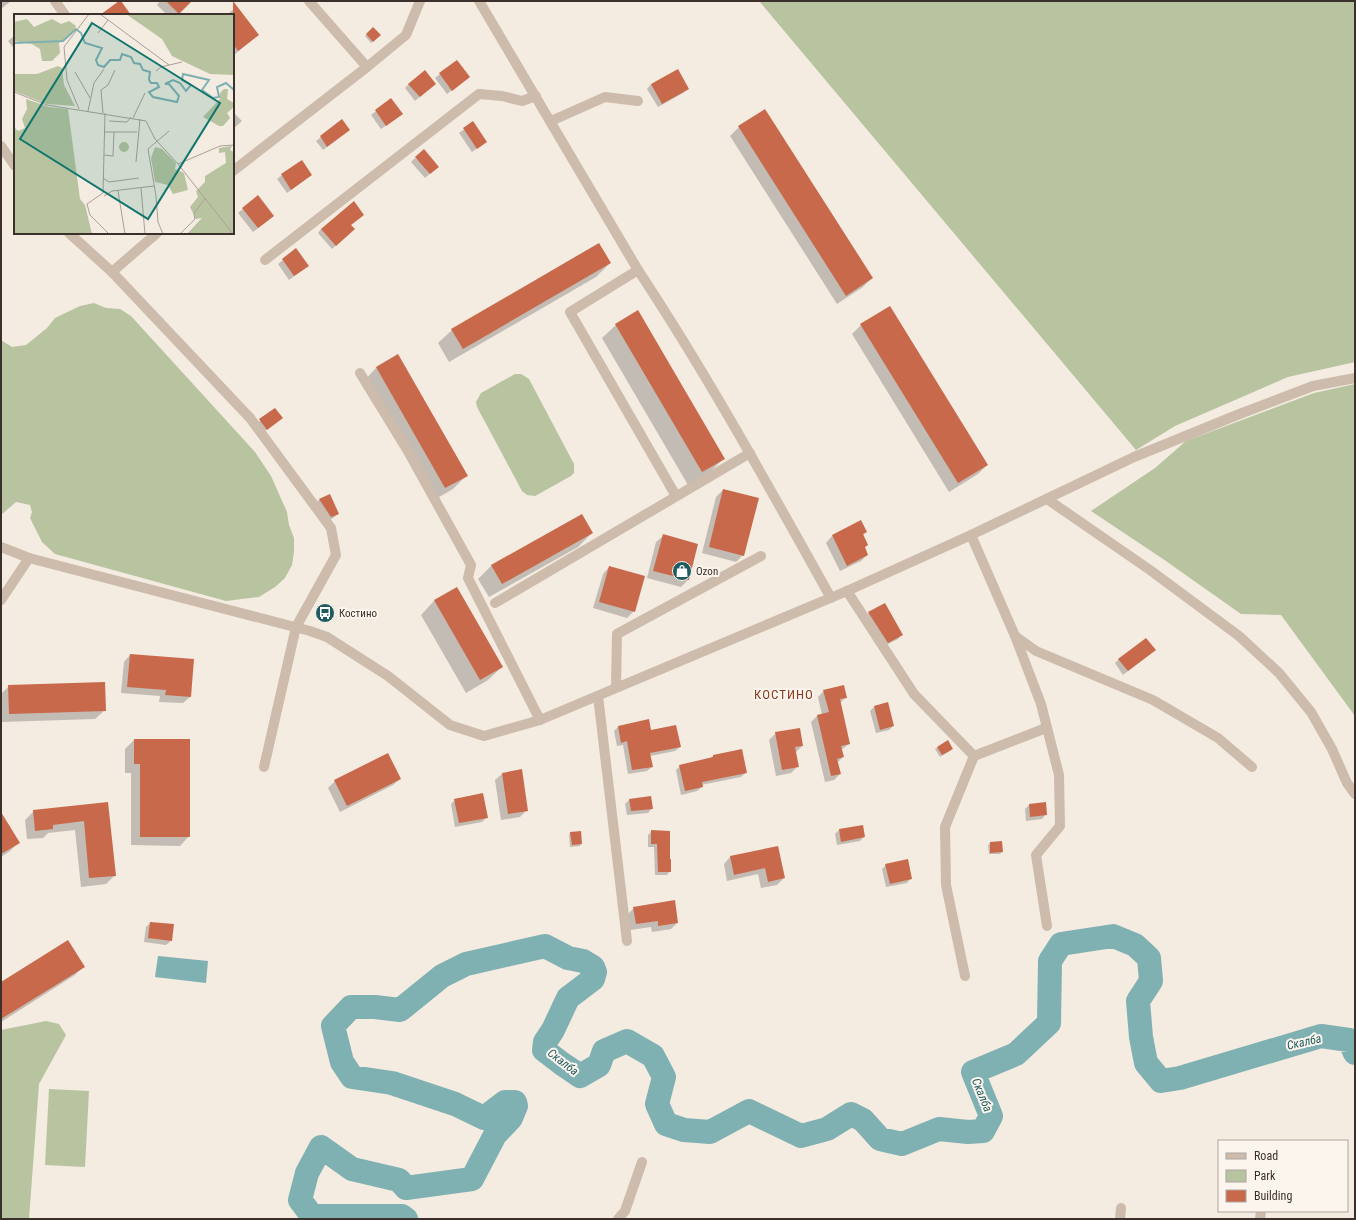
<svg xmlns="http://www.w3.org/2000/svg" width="1356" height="1220" viewBox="0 0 1356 1220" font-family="'Roboto Condensed',sans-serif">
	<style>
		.green { fill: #b8c4a0 }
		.water { fill: #7fb0b2 }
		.shadow { fill: #0003 }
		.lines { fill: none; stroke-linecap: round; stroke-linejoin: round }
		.river { stroke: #7fb0b2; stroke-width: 24 }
		.building { fill: #c8694b }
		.minor { stroke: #cdbbac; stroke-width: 10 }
		.labels { text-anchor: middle; stroke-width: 4; stroke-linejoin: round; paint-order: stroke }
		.poi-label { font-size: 11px; fill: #3b302b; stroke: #fbf5ee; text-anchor: start }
		.water-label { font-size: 12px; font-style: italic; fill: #1f5a5e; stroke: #fbf5ee }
		.quarter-label { font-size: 13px; letter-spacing: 1px; fill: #8c3b22; stroke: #fbf5ee }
		.inset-river { fill: none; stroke: #7fb0b2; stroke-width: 2 }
		.inset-road { fill: none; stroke: #aaa098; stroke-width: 1 }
		.view { fill: #0f766e; fill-opacity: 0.15; stroke: #0f766e; stroke-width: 2 }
		.inset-edge { fill: none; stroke: #3b302b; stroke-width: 2 }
	</style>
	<rect width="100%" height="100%" fill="#f4ebe1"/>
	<g class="green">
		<polygon points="759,1 1355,1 1355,362 1288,377 1175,426 1136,450"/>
		<polygon points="94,303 106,308 120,309 131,316 255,452 271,476 287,512 289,525 294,538 294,552 292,565 285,578 275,587 259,597 226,601 55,554 42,542 30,518 32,512 30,505 16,502 1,515 1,340 12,347 26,345 47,328 55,318 80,306"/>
		<polygon points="515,374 521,374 529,379 574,464 574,473 571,476 535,496 527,495 522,491 477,407 476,402 481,393"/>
		<polygon points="1355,384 1355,716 1281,615 1241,614 1163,559 1091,511 1155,468 1186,441 1314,393"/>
		<polygon points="46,1021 59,1024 66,1035 39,1084 29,1219 1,1219 1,1030"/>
		<polygon points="49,1089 89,1091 85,1167 45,1165"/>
	</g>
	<polygon class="water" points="158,956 208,961 206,983 155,977"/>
	<g class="shadow">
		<polygon points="1,1 11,1 1,9"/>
		<polygon points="160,1 191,1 177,15 167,15 157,5"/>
		<polygon points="237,7 258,35 233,56 233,15 226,15"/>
		<polygon points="373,28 379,35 371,43 365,36"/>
		<polygon points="15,35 15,50 8,41"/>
		<polygon points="456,61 464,81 447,94 435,78"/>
		<polygon points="409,84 430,88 415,101 405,88"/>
		<polygon points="651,84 688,89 683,93 658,107 647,89"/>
		<polygon points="391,99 397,118 381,129 371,115"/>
		<polygon points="233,112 242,121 233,129"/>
		<polygon points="342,121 349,130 323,150 316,141"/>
		<polygon points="473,123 486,142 472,152 459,133"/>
		<polygon points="739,127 872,278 863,287 837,304 730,136"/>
		<polygon points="415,158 433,171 425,178 411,162"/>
		<polygon points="301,161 311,175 287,193 277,179"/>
		<polygon points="243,209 269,220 253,232 238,213"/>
		<polygon points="363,215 350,225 350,233 332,249 318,233 321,229"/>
		<polygon points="296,250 303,270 289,280 278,264"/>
		<polygon points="610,263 596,277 449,362 438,343 452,330"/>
		<polygon points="616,325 724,458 710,472 688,485 602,338"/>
		<polygon points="861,325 987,465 978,474 949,492 852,334"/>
		<polygon points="398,356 467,475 453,489 432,501 363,382 376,368"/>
		<polygon points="275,409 282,418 262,433 256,424"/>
		<polygon points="723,490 743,555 736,562 702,553 716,497"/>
		<polygon points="330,496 338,514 333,518 327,521 315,504 319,500"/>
		<polygon points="861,522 866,532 863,535 864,548 867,555 861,561 840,571 826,543 832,536"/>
		<polygon points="592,533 578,547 489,597 478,579 492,565"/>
		<polygon points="663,536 697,545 688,580 681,587 647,578 656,542"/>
		<polygon points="609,567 634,611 627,618 593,608 603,574"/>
		<polygon points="456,588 502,667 488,680 466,693 421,615 434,601"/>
		<polygon points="869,613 902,634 898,639 884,646 865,617"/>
		<polygon points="1155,650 1123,675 1115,663 1119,659"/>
		<polygon points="130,655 190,697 183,703 159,702 160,696 121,693 124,662"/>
		<polygon points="9,686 105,710 95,719 1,722 1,694"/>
		<polygon points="824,691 846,697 840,703 849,744 841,750 843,757 837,763 840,774 834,780 825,782 811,722 817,716 822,715 818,697"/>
		<polygon points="874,707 893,726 889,730 876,733 870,711"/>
		<polygon points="618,727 651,731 680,747 675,751 650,756 652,767 647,771 628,774 623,745 617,746 614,731"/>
		<polygon points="776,733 802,746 795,753 797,767 791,773 776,776 769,740"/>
		<polygon points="134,740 189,836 180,846 131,845 131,773 125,773 125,749"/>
		<polygon points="947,742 950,751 940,757 935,749"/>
		<polygon points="713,756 746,772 741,777 701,785 702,787 697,791 681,795 676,770 680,766 710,759"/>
		<polygon points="502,774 527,810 520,817 501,820 495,780"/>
		<polygon points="400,779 393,785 340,812 328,788 335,781"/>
		<polygon points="455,800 487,817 482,822 455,827 451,804"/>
		<polygon points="629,800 652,808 648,813 627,815 625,804"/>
		<polygon points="107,803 115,875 106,884 81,887 75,830 48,833 43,838 27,839 25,820 34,811"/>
		<polygon points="1029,805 1046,814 1042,819 1026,821 1025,809"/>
		<polygon points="1,826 19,842 10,851 1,857"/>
		<polygon points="839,830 864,837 860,841 837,845 835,834"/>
		<polygon points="652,831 670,871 667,875 655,875 654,847 648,847 648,835"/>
		<polygon points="570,833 581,844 580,846 570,847 569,835"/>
		<polygon points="990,843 1002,852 1000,854 989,854 988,845"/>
		<polygon points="778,847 784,878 777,885 761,888 758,874 727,881 724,864 730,857"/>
		<polygon points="886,865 911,878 907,883 886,887 882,869"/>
		<polygon points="634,908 677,923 671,929 652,932 651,927 630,930 627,915"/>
		<polygon points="150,923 171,941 166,945 144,942 146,927"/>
		<polygon points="84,966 75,975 1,1022 1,983"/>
	</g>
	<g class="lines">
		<polyline class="river" points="406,1219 402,1216 312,1216 300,1200 307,1173 321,1147 352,1169 399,1180 406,1188 472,1179 495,1135 511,1118 516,1106 515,1102 505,1102 484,1118 455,1104 392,1083 352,1077 342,1062 333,1026 351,1007 375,1007 400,1010 442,976 466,964 545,946 568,958 583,961 593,967 595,972 593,979 568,998 553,1030 545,1042 544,1050 561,1063 580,1076 599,1065 604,1051 627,1041 653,1056 664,1077 657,1104 666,1124 684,1130 710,1132 749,1111 801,1136 827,1129 851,1114 863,1120 880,1139 902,1144 939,1129 968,1132 983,1131 991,1116 973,1072 1016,1054 1049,1023 1050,961 1061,944 1113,936 1135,945 1149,958 1151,981 1138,1001 1141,1037 1146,1063 1161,1081 1180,1078 1321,1036 1349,1040 1355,1053"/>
	</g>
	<g class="building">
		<polygon points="119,1 121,1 131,15 100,15"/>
		<polygon points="166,1 192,1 179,14"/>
		<polygon points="233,1 259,35 238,51 233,44"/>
		<polygon points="373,27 381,35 373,42 366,34"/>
		<polygon points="457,60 470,77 452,91 439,73"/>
		<polygon points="678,69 689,89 662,104 651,84"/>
		<polygon points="425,70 436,84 420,97 408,84"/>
		<polygon points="391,98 403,114 386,126 375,110"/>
		<polygon points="765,109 873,278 846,296 738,126"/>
		<polygon points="342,119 350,130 327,147 320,136"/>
		<polygon points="473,121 487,142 477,149 463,128"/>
		<polygon points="424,149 439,167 430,174 415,157"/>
		<polygon points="302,160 312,175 291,190 281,174"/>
		<polygon points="258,195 274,216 258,228 242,208"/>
		<polygon points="354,201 364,215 351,225 355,229 336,246 321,229"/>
		<polygon points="599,243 611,263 463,349 451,329"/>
		<polygon points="296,248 309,266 294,276 282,259"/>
		<polygon points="890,306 988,465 958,483 860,324"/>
		<polygon points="638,310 725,459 702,472 615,324"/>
		<polygon points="398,354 468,476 445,488 376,367"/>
		<polygon points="275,408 283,418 267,430 259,419"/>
		<polygon points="723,489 759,498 744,556 709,547"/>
		<polygon points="330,494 339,514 331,517 319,499"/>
		<polygon points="582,514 593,533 502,584 491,565"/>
		<polygon points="861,520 867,532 863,534 868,545 865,547 868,555 847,566 832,535"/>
		<polygon points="663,534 698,544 689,580 653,571"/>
		<polygon points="609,566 645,576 635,612 599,602"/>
		<polygon points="457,587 503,667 480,680 434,600"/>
		<polygon points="885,603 903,635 888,643 868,612"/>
		<polygon points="1146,638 1156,650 1128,671 1118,659"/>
		<polygon points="130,654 194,659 191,697 165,695 166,690 127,687"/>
		<polygon points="105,682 106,711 9,714 8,685"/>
		<polygon points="844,685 847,698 840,699 850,744 841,746 844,757 837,759 841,774 831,776 817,715 829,712 823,690"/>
		<polygon points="888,702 894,726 880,730 874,706"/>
		<polygon points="649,719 651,730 676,725 681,747 650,753 653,767 632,770 627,741 621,743 618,726"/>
		<polygon points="800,728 803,746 795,747 799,767 782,770 775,732"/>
		<polygon points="134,739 190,739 190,837 140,837 140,764 134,764"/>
		<polygon points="948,740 953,749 942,755 937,747"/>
		<polygon points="742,749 747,773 702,782 703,787 685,791 679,765 713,757 713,755"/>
		<polygon points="388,753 401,779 347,806 334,780"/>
		<polygon points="522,769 528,811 508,814 502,773"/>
		<polygon points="483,793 488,818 459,823 454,799"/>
		<polygon points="651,796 653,809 631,811 629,799"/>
		<polygon points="108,802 116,876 89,878 84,821 53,825 53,829 35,831 33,810"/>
		<polygon points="1046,802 1047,815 1030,817 1029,804"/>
		<polygon points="1,812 20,843 1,854"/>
		<polygon points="863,825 865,837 841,842 839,829"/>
		<polygon points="651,830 670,831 670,859 671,859 671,872 658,872 657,844 651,844"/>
		<polygon points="581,831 582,844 572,845 570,832"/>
		<polygon points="1002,841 1003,852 990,853 990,842"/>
		<polygon points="778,846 785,878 768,882 765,868 734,875 730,856"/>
		<polygon points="908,859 912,879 890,884 885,864"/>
		<polygon points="675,900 678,923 658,926 658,921 636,924 633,907"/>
		<polygon points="150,922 174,924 172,941 148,938"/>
		<polygon points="68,940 85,967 1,1019 1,982"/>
	</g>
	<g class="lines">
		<g class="minor">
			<polyline points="55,1 65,15"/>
			<polyline points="309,1 367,67"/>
			<path d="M 479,1 L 638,270 C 708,376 769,487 831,598"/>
			<polyline points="551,121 605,97 638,101"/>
			<polyline points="1,146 15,166"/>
			<polyline points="233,171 367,67 406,35 420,1"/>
			<polyline points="69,233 112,272 250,418 331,528 336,555 296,627 264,767"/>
			<polyline points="265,260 479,94 502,96 522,101 536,96"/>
			<polyline points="638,270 570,312 676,496"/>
			<polyline points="112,272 157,233"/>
			<polyline points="360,373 409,453 471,565 468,578 540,720"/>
			<polyline points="1047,499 1150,570 1239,636 1279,673 1311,712 1332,749 1347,783 1355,794"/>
			<polyline points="971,535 1015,636 1041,704 1059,775 1060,826 1036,855 1047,926"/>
			<polyline points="1,547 29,558"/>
			<polyline points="847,591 914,694 974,756 945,827 946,885 965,976"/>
			<polyline points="1,600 29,558 310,631 327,637 388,676 450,725 484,736 540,720 847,591 971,535 1134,457 1237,415 1313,386 1355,378"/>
			<polyline points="495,603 750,453"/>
			<polyline points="1015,636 1036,651 1153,700 1218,738 1252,767"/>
			<polyline points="616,687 617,634 761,556"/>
			<polyline points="598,696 627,941"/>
			<polyline points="974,756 1046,728"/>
			<polyline points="618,1219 625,1211 642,1162"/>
			<polyline points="1120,1219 1121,1208"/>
			<polyline points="1260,1219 1261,1211"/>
		</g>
	</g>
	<defs>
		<symbol id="shop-disc" viewBox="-11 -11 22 22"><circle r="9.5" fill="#1f5a5e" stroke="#fbf5ee"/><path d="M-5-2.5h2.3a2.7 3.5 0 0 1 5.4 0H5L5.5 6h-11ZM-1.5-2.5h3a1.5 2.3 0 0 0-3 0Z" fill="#fff"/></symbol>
		<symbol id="bus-disc" viewBox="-11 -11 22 22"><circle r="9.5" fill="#1f5a5e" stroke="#fbf5ee"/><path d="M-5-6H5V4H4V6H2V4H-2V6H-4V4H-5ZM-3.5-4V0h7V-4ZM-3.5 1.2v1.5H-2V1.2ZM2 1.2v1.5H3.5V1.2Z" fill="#fff"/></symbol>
	</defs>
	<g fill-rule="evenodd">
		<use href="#shop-disc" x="671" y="560" width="22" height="22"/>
		<use href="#bus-disc" x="314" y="602" width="22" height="22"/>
	</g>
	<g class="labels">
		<g class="poi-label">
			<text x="696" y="575">Ozon</text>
			<text x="339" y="617">Костино</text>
		</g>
		<g class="water-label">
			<text transform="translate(1304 1042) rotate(-13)" y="4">Скалба</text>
			<text transform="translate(563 1062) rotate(38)" y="4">Скалба</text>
			<text transform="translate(982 1095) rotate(68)" y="4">Скалба</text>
		</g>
		<g class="quarter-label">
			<text x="784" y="699">КОСТИНО</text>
		</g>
	</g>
	<g transform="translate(14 14)">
		<rect width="220" height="220" fill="#f4ebe1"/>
		<path d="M 112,0 L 220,0 L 220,61 L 196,60 L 158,42 L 148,25 ZM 13,5 L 20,13 L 38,5 L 47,10 L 55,7 L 62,12 L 58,20 L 45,29 L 46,39 L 38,47 L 28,47 L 26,35 L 18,30 L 0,27 L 0,8 ZM 44,52 L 48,54 L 50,71 L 61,92 L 33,90 L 0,77 L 0,60 L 23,60 ZM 210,75 L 214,75 L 213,85 L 220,89 L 220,93 L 213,99 L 216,104 L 209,112 L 205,112 L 189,103 L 206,85 L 206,79 ZM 12,85 L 35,93 L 54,95 L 66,185 L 71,191 L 78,220 L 0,220 L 0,113 L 4,117 L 11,114 L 8,105 L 13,95 ZM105 133a5 5 0 1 1 10 0a5 5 0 1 1-10 0ZM 218,132 L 216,136 L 220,138 L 220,220 L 173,220 L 188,204 L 182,205 L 176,193 L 184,183 L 182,177 L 191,168 L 191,162 L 212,149 L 211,138 L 205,139 L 205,134 ZM 141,133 L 148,135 L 162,149 L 161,155 L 170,159 L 174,176 L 159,180 L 154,171 L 141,168 L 137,144 Z" fill="#b8c4a0"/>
		<path class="inset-river" d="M 0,29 L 49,27 L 62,15 L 67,19 L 71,29 L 88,34 L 82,46 L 84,51 L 90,53 L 96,46 L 106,46 L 108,40 L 117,43 L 120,49 L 126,50 L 129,56 L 136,58 L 135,66 L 137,69 L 143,69 L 145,73 L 135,78 L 139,83 L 163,88 L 165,82 L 155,70 L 151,70 L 159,66 L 166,69 L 172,77 L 177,71 L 168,66 L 169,60 L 195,66 L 188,76 L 199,84 L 205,83 L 203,73 L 212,69 L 220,76"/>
		<path class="inset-road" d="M 86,0 L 155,51M 84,19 L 94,6M 142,57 L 147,53 L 168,48M 61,58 L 76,84M 0,78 L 33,91 L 132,107 L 141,125 L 164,150 L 206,132 L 220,131M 65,95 L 53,66 L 50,33 L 75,0M 74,97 L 80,69 L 90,55M 89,99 L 87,76 L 94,71 L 101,56M 91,99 L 89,179 L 73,190 L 76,201 L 95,220M 119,104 L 131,79M 95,107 L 113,108 L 117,103M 90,118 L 123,118M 90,141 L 99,142 L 100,118M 122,148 L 126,105M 164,150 L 219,220M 89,164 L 95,168 L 125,164M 127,174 L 131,220M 104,177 L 111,220M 90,182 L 98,177 L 140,172M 149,220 L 144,208 L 142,182 L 134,135 L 155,117M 166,220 L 181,205 L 180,199 L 191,185"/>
		<path class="view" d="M 78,9 L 206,89 L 134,205 L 6,125 Z"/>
		<rect width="220" height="220" class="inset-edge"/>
	</g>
	<rect width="1356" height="1220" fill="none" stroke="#3b302b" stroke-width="4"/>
	<rect x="1218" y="1140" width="130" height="72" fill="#fbf5ee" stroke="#aea6a0"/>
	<rect x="1226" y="1153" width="20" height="6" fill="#cdbbac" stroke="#aea6a0"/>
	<text x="1254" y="1160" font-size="12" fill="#3b302b">Road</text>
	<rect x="1226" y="1170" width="20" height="12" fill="#b8c4a0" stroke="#aea6a0"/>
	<text x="1254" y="1180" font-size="12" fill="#3b302b">Park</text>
	<rect x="1226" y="1190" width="20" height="12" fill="#c8694b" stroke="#aea6a0"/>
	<text x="1254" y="1200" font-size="12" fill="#3b302b">Building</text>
</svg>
